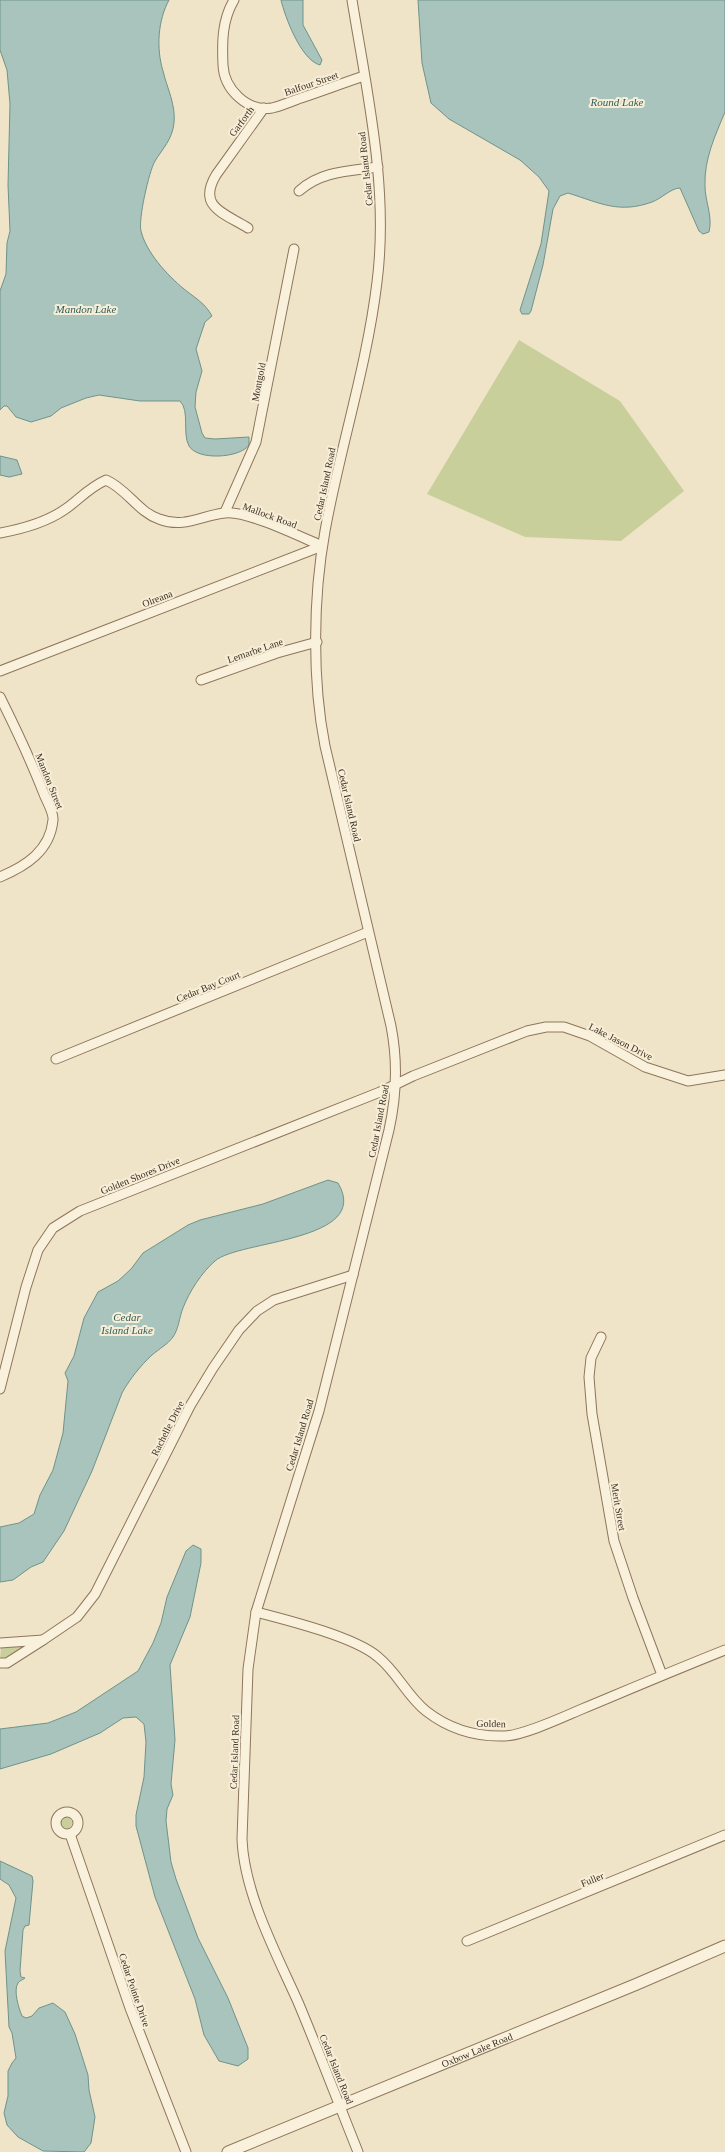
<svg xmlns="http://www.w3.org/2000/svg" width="725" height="2152" viewBox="0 0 725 2152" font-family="Georgia,serif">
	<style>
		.green { fill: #c9cf9b }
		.water { fill: #a9c4bc; stroke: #6f938a }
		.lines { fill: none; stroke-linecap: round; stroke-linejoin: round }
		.minor-casing { stroke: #8d765c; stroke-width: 11 }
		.tertiary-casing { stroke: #8d765c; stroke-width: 13 }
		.minor { stroke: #faf1dc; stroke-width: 9 }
		.tertiary { stroke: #faf1dc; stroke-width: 11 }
		.labels { text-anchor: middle; stroke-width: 4; stroke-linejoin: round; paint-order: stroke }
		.street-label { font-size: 10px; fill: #3d2e20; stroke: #f7eed8 }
		.water-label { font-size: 11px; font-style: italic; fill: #2f5d5a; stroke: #f7eed8 }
	</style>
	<rect width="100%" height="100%" fill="#f0e4c8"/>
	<g class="green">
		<polygon points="519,340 620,401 684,491 621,541 525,537 427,494"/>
		<polygon points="23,1646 24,1647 6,1659 0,1659 1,1648"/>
		<circle cx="66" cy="1823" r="6"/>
	</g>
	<g class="water">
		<path d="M 0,0 L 169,0 C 158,20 156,48 163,71 C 167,88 176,105 174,123 C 172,140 163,148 155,161 C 149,171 138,220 141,231 C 146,252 167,275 184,289 C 195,298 205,303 212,316 L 205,322 L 196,349 L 202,371 L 196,392 L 195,407 L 202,433 L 205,438 L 215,439 L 249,437 L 249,445 C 240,458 198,461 189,446 C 182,433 190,411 180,401 L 140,401 L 99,395 L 86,398 L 61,408 L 51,416 L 31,422 L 16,417 L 7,406 L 4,406 L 0,410 L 0,291 L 6,274 L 7,243 L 10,231 L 8,185 L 10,104 L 7,70 L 0,50 Z"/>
		<path d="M 281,0 L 303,0 L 303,25 L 322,60 L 320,65 C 301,60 285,17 281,0 Z"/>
		<path d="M 418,0 L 725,0 L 725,112 C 715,136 704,159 705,186 C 705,201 713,217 709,232 L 703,234 L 699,231 L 680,188 C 671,188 661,199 652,202 C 619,214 600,203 568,193 L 560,196 L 553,209 L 543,265 L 531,311 L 529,314 L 522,314 L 520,310 L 541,244 L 549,191 L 539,177 L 520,160 L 449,119 L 431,103 L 422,63 Z"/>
		<polygon points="0,456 17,460 22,474 9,477 0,475"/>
		<path d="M 328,1180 L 338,1183 C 373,1242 238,1240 215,1261 C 202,1272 189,1292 183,1308 C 179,1318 179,1328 173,1337 C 168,1344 159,1349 152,1355 C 141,1365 129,1380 122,1393 L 92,1471 L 64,1531 L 43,1562 L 31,1567 L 13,1580 L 0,1582 L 0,1527 L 19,1523 L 34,1514 L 40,1495 L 53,1470 L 63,1433 L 68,1381 L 65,1373 L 74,1356 L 84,1318 L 98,1292 L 118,1281 L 131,1269 L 143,1253 L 188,1225 L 200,1220 L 263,1204 Z"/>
		<polygon points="193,1545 201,1549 201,1563 190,1617 170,1665 175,1740 171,1784 173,1795 167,1809 166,1821 171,1862 176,1879 198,1938 228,1998 248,2048 248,2059 238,2066 219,2061 204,2035 195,1999 155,1897 136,1826 136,1815 144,1777 146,1742 144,1724 136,1717 123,1718 100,1733 51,1754 0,1769 0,1729 48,1723 76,1712 138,1671 153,1643 161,1623 167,1597 186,1551"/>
		<path d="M 0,1861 L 32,1876 L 33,1881 L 29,1925 L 25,1926 L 23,1930 L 20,1971 L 21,1977 L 25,1978 C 23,1980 20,1980 18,1983 C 13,1990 19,2009 22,2016 L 26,2018 L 32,2016 L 39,2008 L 53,2003 L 65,2012 L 75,2034 L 88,2075 L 89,2090 L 95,2117 L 91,2143 L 84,2152 L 43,2151 L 18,2137 L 7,2125 L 4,2113 L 8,2096 L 8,2071 L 12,2063 L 16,2058 L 12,2033 L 9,2027 L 5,1951 L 16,1898 L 9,1885 L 0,1879 Z"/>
	</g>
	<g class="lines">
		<defs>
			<g id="minor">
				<path d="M 234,0 C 222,20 222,42 223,65 C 224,89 247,112 272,108 C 281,106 292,101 301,98 C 322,91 343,83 364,76"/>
				<path d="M 352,0 C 367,93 389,188 377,282 C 367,366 340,448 325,531 C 313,597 312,680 325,746 L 391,1026 C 398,1062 397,1094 389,1130 L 319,1411 L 256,1612 L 248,1669 L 242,1839 C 244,1893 276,1953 298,2002 C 319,2052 338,2102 358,2152"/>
				<path d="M 299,191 C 321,171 350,171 378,167"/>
				<path d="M 248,228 C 224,213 197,207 216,175 L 264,108"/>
				<polyline points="225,512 256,442 294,249"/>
				<path d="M 0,533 C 22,529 45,523 64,510 C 79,500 88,488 106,480 C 127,489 138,512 159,519 C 185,529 202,515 225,513 C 246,510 301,537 322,546"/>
				<polyline points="0,671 322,546"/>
				<polyline points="201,680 277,653 317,642"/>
				<path d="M 0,697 C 16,729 31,761 44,794 C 47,802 54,813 53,820 C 50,851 26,866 0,877"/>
				<polyline points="56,1059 368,932"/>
				<polyline points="601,1337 591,1358 589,1377 592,1414 614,1541 633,1598 662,1675"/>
				<polyline points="0,1389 26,1287 38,1250 53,1228 80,1211 380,1092 413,1076 527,1031 546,1027 564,1027 590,1036 645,1067 688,1081 725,1075"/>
				<path d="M 256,1612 C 287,1620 355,1637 378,1657 C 397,1672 407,1696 426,1711 C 449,1729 477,1737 505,1736 C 525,1735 563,1717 582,1709 C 630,1689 677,1669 725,1650"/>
				<polyline points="43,1640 77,1617 95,1594 190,1406 213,1368 239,1330 257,1311 274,1300 353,1275"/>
				<polyline points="0,1643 43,1640 7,1663 0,1663"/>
				<circle cx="67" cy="1823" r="11"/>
				<polyline points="70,1834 130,2008 186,2152"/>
				<polyline points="467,1941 725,1835"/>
			</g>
			<g id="tertiary">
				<path id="s1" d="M 228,2152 L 637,1984 L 725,1946"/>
			</g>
		</defs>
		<use href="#minor" class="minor-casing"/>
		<use href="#tertiary" class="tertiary-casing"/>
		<use href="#minor" class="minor"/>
		<use href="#tertiary" class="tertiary"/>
	</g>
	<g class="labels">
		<g class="street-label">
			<text transform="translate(311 83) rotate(-19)" y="4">Balfour Street</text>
			<text transform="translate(241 121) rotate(-54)" y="4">Garforth</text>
			<text transform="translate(365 169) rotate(-96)" y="4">Cedar Island Road</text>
			<text transform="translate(258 382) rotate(-79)" y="4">Montgold</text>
			<text transform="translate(324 484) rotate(-78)" y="4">Cedar Island Road</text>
			<text transform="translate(270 515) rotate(20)" y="4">Mallock Road</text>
			<text transform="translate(157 598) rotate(-21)" y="4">Olreana</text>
			<text transform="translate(255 650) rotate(-19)" y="4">Lemarbe Lane</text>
			<text transform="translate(50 781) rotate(68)" y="4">Mandon Street</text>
			<text transform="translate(350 805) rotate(77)" y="4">Cedar Island Road</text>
			<text transform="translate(208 986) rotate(-22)" y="4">Cedar Bay Court</text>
			<text transform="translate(621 1041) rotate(27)" y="4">Lake Jason Drive</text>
			<text transform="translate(378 1121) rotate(-79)" y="4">Cedar Island Road</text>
			<text transform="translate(140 1175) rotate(-22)" y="4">Golden Shores Drive</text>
			<text transform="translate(167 1428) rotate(-63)" y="4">Rachelle Drive</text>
			<text transform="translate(299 1435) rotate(-73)" y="4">Cedar Island Road</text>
			<text transform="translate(619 1507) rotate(80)" y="4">Merit Street</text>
			<text transform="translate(491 1723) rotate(1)" y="4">Golden</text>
			<text transform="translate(234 1752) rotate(-88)" y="4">Cedar Island Road</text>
			<text transform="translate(592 1879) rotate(-22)" y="4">Fuller</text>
			<text transform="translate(135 1990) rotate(71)" y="4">Cedar Pointe Drive</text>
			<text dy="4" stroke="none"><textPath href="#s1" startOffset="269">Oxbow Lake Road</textPath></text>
			<text transform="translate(337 2069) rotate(68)" y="4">Cedar Island Road</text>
		</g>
		<g class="water-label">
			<text x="617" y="106">Round Lake</text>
			<text x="86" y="313">Mandon Lake</text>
			<text x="127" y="1321">Cedar<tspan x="127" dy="13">Island Lake</tspan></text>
		</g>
	</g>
</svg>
